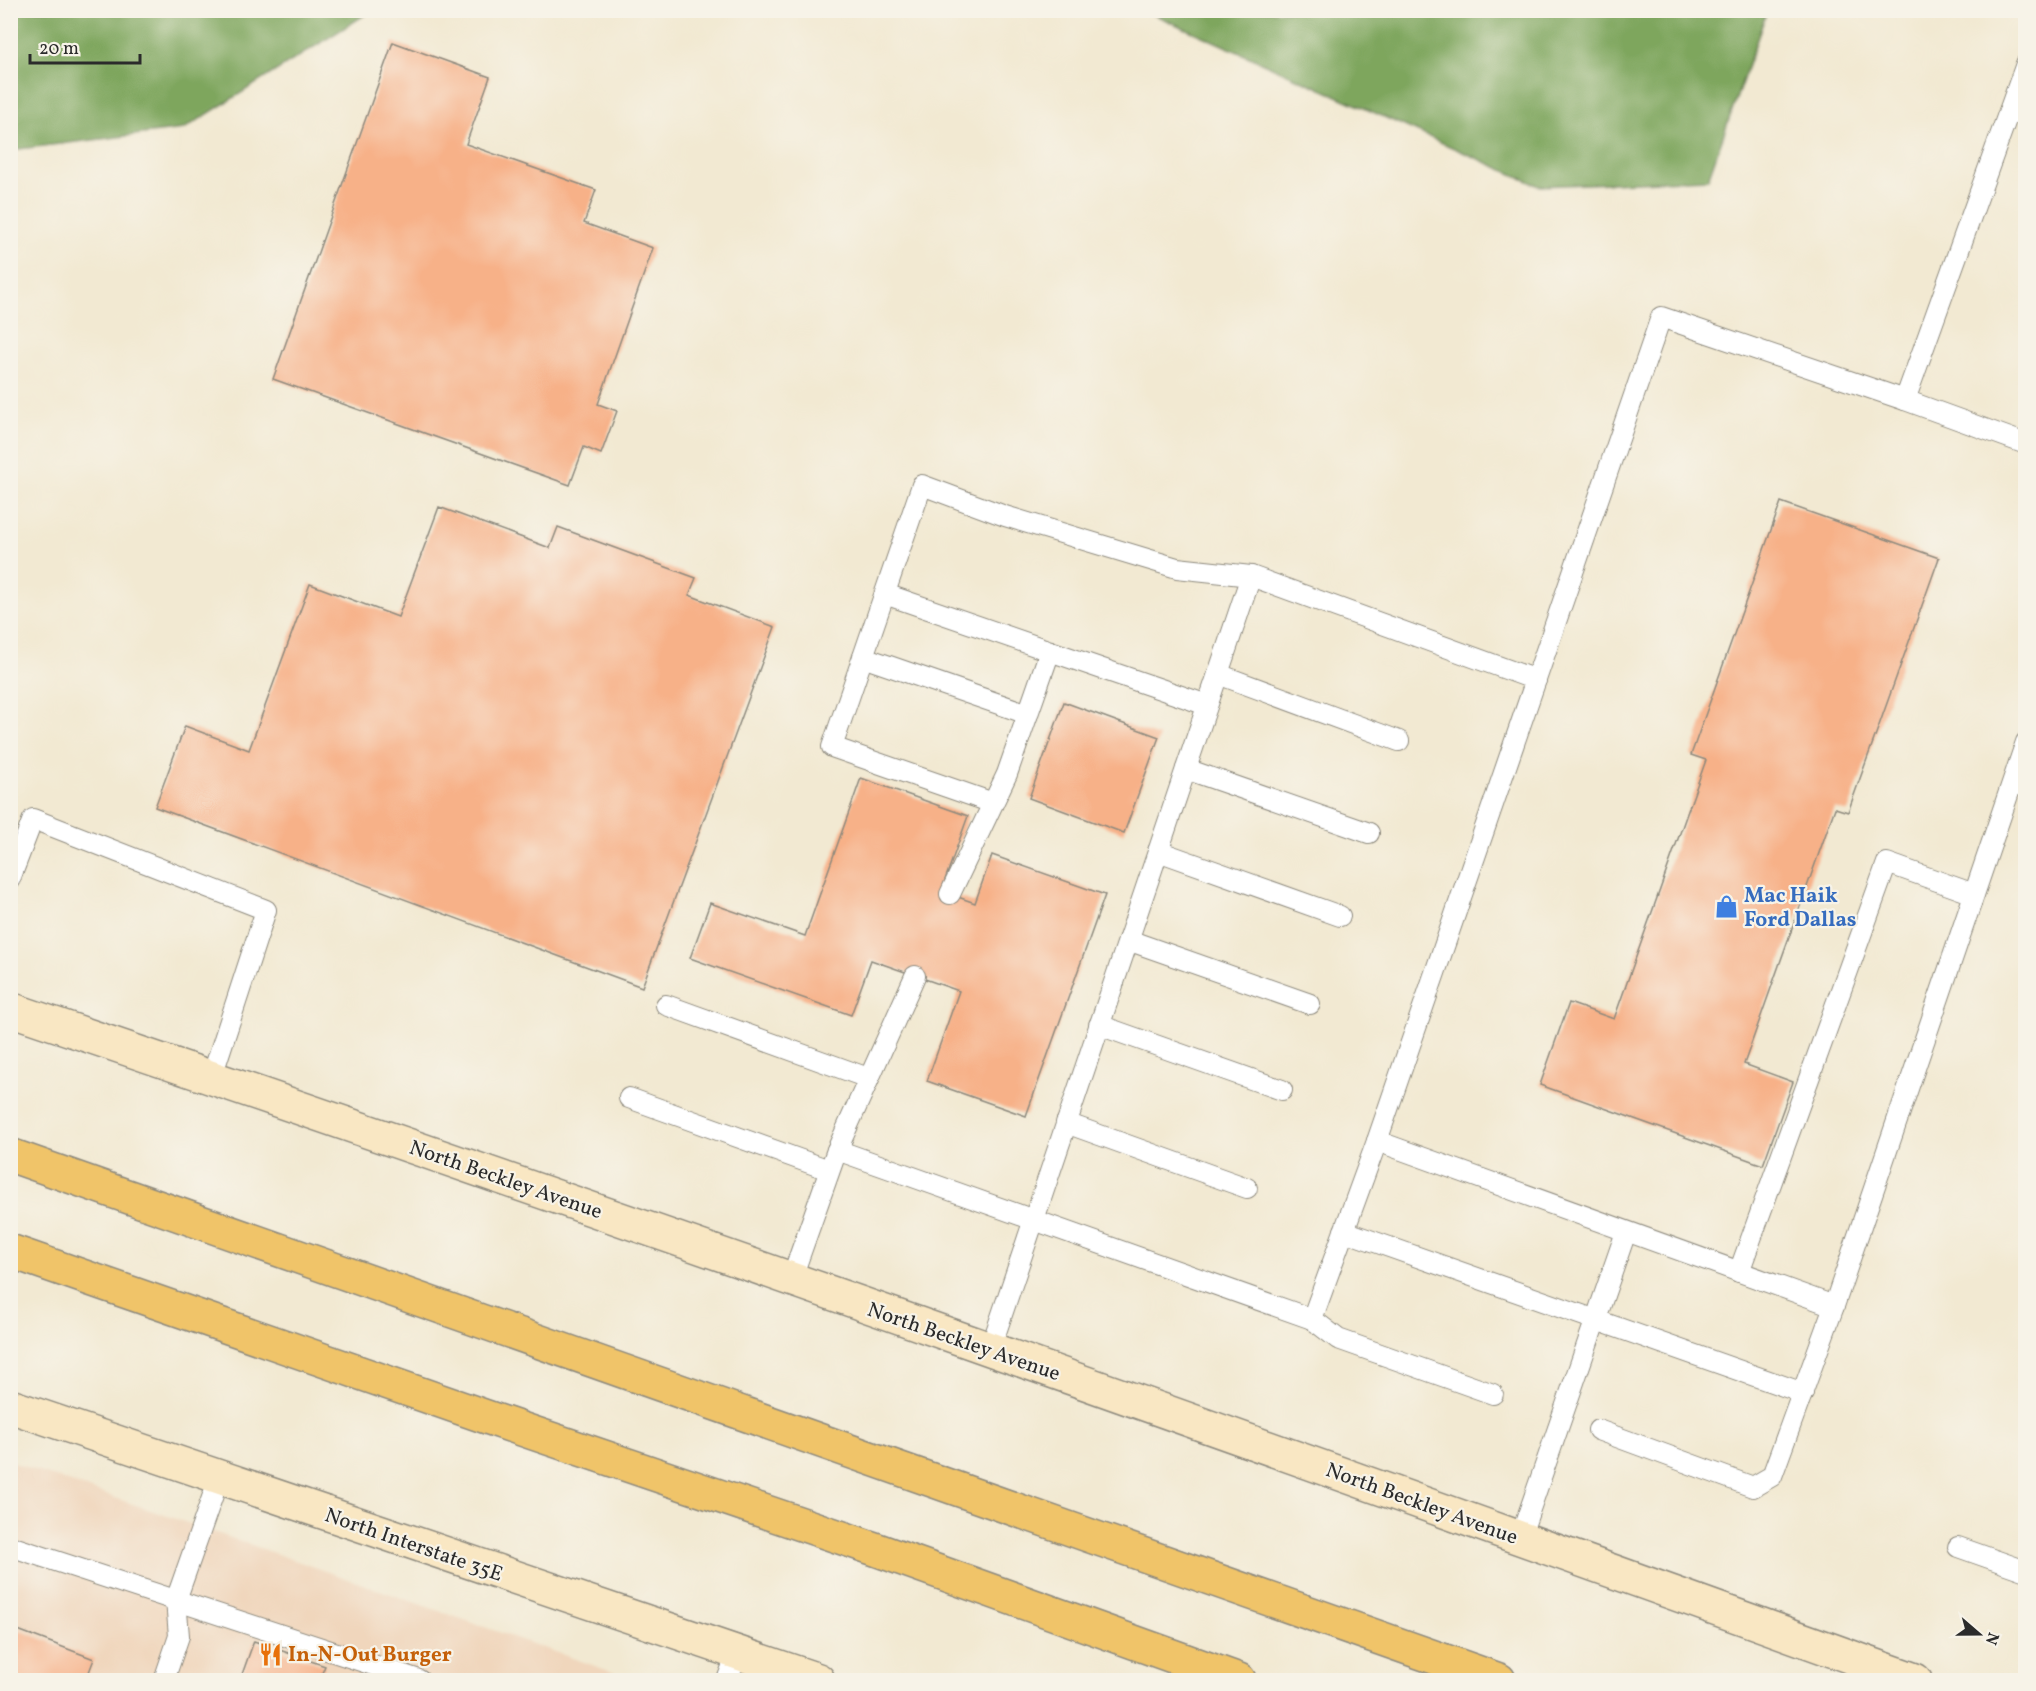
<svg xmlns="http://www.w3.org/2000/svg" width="2036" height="1691" viewBox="0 0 2036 1691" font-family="Vollkorn,serif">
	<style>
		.built { fill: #f0d6bc }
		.forest { fill: #7ea65d; stroke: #546844; stroke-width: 1.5 }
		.building { fill: #f7b188 }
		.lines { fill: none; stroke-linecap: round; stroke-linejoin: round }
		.lane-casing { stroke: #8e8a7e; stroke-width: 22 }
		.secondary-casing { stroke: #8e8a7e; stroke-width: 36 }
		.highway-casing { stroke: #8e8a7e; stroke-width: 36 }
		.lane { stroke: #fff; stroke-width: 20 }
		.secondary { stroke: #f9e7c3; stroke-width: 33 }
		.highway { stroke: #f0c469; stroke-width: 33 }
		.labels { text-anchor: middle; stroke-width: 4.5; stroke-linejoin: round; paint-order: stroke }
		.shop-label { font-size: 21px; font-weight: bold; fill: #366cbe; stroke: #f7f3e8; text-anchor: start }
		.street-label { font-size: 21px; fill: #2b2b2b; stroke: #f7f3e8 }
		.food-label { font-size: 21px; font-weight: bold; fill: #c56008; stroke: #f7f3e8; text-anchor: start }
	</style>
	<rect width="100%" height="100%" fill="#f7f3e8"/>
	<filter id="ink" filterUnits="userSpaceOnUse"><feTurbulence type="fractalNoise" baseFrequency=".0167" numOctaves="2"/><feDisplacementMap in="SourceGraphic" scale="12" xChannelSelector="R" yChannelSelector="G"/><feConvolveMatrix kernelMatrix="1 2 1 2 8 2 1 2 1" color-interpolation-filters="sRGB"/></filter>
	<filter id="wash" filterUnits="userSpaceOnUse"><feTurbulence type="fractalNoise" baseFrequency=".008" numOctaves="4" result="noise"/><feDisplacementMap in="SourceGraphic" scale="24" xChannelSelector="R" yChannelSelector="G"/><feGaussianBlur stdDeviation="1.35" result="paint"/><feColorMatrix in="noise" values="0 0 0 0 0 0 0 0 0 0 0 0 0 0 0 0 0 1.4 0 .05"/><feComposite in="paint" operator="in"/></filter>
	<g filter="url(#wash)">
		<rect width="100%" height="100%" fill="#f2e9d2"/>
		<polygon class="built" points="11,1462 231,1538 635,1680 11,1680"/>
		<g class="forest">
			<polygon points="10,11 11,10 371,11 184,129 11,150"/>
			<polygon points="1146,11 1767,11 1708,179 1539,186"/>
		</g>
		<g id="blocks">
			<g class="building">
				<polygon points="393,42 490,77 466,144 596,190 584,223 653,248 598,404 617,411 601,454 584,447 570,485 273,379"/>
				<polygon points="1781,502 1939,558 1848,812 1835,808 1744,1064 1793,1082 1763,1165 1540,1085 1569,1003 1614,1019 1706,760 1691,755"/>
				<polygon points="439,507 550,548 558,527 696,578 689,595 775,627 642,987 155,807 185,726 249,750 310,584 398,617"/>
				<polygon points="1064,702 1159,737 1124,833 1029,798"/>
				<polygon points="861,778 968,816 941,891 975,903 992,855 1105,895 1026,1116 927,1081 959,991 871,960 851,1015 690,958 710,903 805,936"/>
				<polygon points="10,1627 94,1659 86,1680 10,1680"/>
				<polygon points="254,1641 325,1666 319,1680 240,1680"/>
			</g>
		</g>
	</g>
	<g filter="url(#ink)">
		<use href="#blocks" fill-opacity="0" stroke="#8e8a7e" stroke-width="1.5"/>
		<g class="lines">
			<defs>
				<g id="lane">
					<polyline points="2026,64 1905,400 1661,317 1377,1141 1834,1306 2026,742"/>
					<polyline points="1905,400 2026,444"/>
					<polyline points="885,594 1050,651"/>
					<polyline points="863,657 1028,714"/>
					<polyline points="1218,674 1399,741"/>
					<polyline points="1186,769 1369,833"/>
					<polyline points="993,803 832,747 922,485 1005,516 1177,568 1251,576"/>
					<polyline points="1158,851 1340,916"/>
					<polyline points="10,879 33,819 266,910 212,1076"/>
					<polyline points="950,894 1007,774 1050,651 1207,705"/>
					<polyline points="1128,940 1310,1004"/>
					<polyline points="666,1005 868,1078"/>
					<polyline points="1099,1025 1282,1090"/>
					<polyline points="629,1098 829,1170"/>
					<polyline points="1066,1123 1247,1188"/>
					<polyline points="837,1150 915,976"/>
					<polyline points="1344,1231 1803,1393"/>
					<polyline points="1739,1272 1887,863 1974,894"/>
					<polyline points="791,1280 837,1150 1312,1319 1377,1141"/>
					<polyline points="1312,1319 1338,1339 1493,1394"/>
					<polyline points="990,1350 1251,576 1536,680"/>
					<polyline points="1598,1430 1753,1487 1772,1476 1834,1306"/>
					<polyline points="1520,1538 1626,1232"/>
					<polyline points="10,1546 419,1680"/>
					<polyline points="1958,1547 2026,1571"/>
					<polyline points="164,1680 179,1636 176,1600 219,1478"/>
					<polyline points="727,1680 737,1654"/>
				</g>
				<g id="secondary">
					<path d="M 10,1009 C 648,1225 1282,1452 1915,1680"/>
					<polyline points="10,1406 818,1680"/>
				</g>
				<g id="highway">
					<polyline points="10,1155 1499,1680"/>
					<polyline points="10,1251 498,1421 875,1549 1239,1680"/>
				</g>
			</defs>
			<use href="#lane" class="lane-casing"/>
			<use href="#secondary" class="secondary-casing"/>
			<use href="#highway" class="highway-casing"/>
			<use href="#lane" class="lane"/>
			<use href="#secondary" class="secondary"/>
			<use href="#highway" class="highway"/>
		</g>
	</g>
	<defs>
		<symbol id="shop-bare" viewBox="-9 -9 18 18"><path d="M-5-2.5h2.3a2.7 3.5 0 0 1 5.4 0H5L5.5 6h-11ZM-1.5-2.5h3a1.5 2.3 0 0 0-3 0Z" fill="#3f7fe0" stroke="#f7f3e8" stroke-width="2.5" paint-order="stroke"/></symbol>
		<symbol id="restaurant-bare" viewBox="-9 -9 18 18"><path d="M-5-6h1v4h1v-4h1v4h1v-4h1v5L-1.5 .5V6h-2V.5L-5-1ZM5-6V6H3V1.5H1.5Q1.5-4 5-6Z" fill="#e8710a" stroke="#f7f3e8" stroke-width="2.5" paint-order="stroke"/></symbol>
	</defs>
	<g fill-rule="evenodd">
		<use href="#shop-bare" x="1710" y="890" width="33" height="33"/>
		<use href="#restaurant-bare" x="254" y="1638" width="33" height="33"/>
	</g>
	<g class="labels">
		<g class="shop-label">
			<text x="1744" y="902">Mac Haik<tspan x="1744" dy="24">Ford Dallas</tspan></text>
		</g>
		<g class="street-label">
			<text transform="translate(506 1179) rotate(19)" y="7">North Beckley Avenue</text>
			<text transform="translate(964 1341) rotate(19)" y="7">North Beckley Avenue</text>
			<text transform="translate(1422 1503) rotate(20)" y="7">North Beckley Avenue</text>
			<text transform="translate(414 1544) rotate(19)" y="7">North Interstate 35E</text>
		</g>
		<g class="food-label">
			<text x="288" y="1661">In-N-Out Burger</text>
		</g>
	</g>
	<rect width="2036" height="1691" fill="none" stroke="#f7f3e8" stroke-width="36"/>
	<g transform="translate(1979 1634) rotate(110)" stroke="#f7f3e8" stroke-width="4.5" paint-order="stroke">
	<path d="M0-4.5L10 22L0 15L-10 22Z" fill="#2b2b2b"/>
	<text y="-9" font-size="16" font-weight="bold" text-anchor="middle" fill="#2b2b2b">N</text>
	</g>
	<path d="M30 54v9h110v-9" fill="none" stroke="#2b2b2b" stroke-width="3"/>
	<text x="39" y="54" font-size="18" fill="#2b2b2b" stroke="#f7f3e8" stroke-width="4.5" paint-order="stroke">20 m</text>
</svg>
